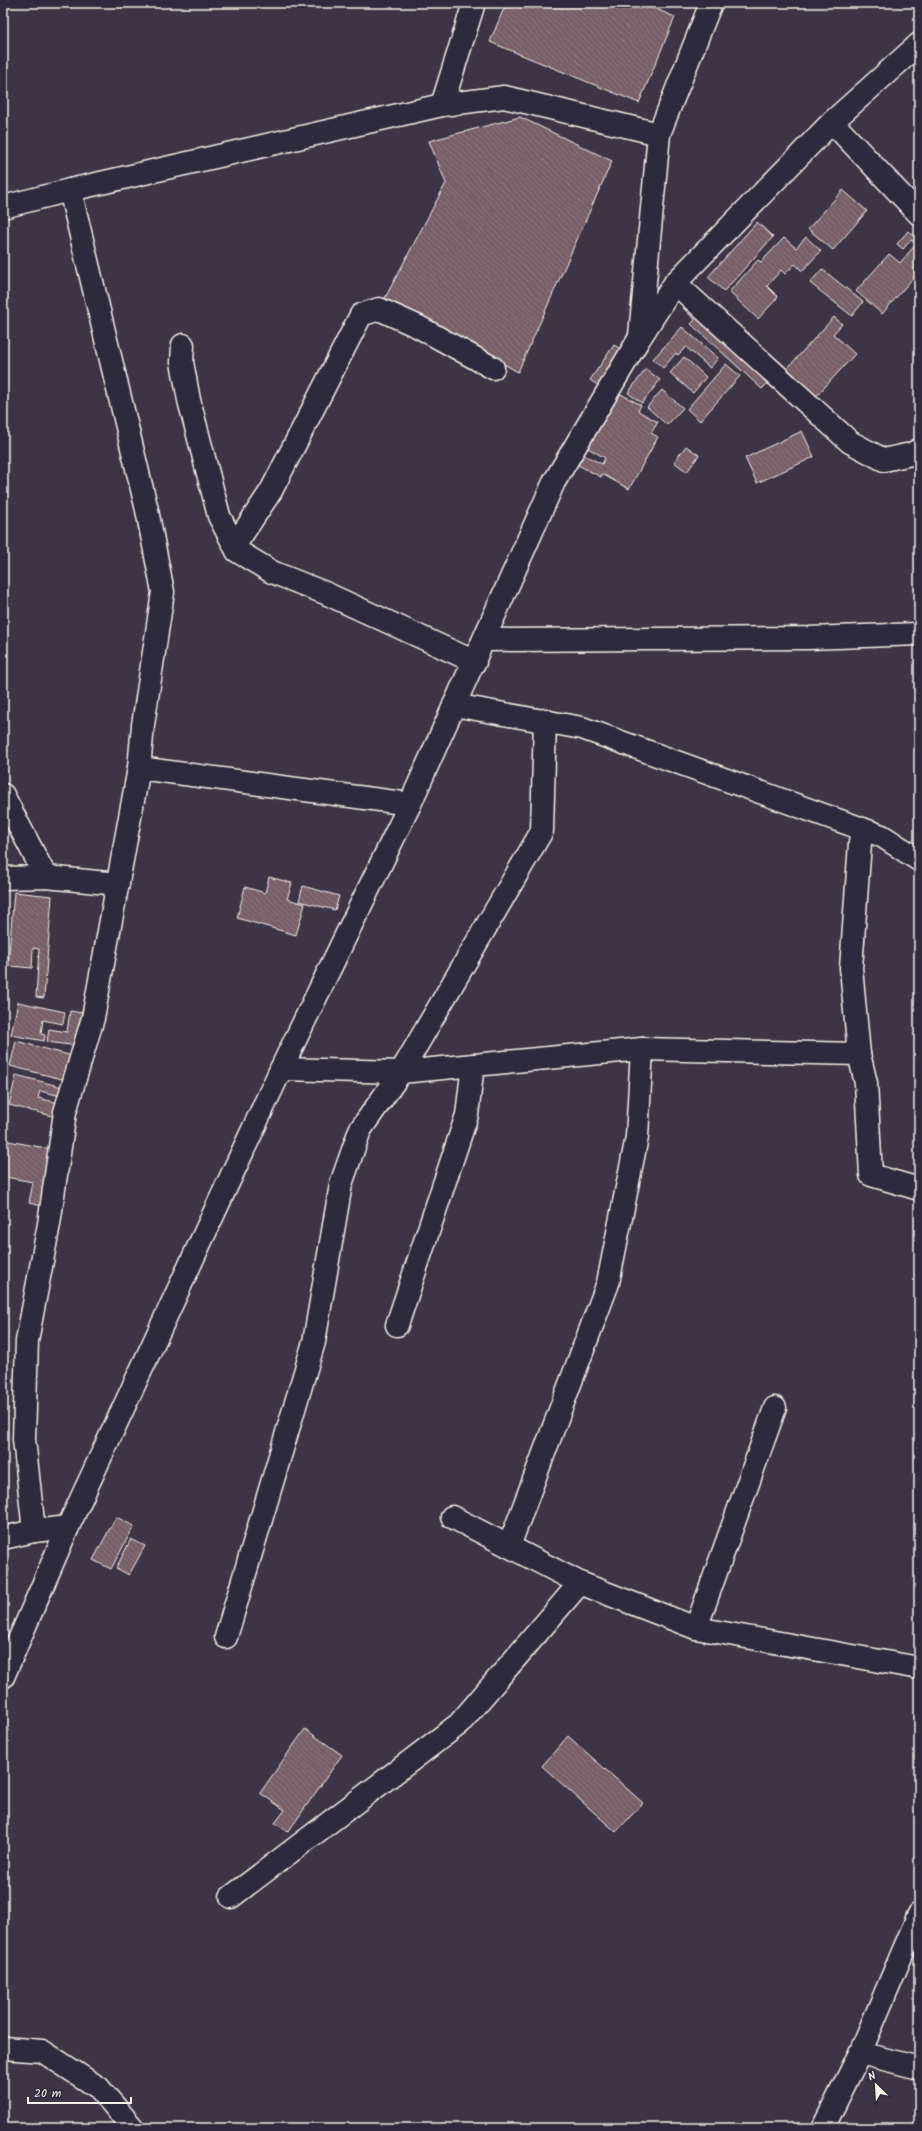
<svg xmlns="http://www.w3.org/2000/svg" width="922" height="2131" viewBox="0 0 922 2131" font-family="Kalam,sans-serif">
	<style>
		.building { fill: url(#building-back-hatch); stroke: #f4f1e8 }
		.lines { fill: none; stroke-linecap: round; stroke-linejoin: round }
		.minor-casing { stroke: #f4f1e8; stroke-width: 25 }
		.minor { stroke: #2f2a3d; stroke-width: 22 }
	</style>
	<defs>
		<pattern id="building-back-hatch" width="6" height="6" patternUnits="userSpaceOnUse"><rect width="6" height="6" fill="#775f68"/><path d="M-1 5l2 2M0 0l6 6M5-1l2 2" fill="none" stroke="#8b767e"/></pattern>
	</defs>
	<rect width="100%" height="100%" fill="#3d3546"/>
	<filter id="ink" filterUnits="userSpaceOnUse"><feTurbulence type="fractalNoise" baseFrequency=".025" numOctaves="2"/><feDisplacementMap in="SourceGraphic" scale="8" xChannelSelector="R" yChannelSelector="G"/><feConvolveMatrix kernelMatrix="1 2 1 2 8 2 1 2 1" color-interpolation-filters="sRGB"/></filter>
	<g filter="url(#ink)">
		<g class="building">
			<polygon points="506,3 642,3 675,17 639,103 490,42"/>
			<polygon points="520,117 612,161 518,372 385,298 446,183 429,141"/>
			<polygon points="843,190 867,211 833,250 808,229"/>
			<polygon points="757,222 773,237 724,291 708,277"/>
			<polygon points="908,231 919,240 919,271 882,314 856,291 889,254 900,263 916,244 911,240 903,249 897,244"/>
			<polygon points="806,237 821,251 802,271 795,264 785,274 781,270 767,286 778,297 758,319 729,292 758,260 761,262 784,238 796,248"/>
			<polygon points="822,269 863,302 852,316 810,283"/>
			<polygon points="698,289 730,318 725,323 783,367 762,389 691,324 695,320 682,307"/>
			<polygon points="834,317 842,324 833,334 855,354 812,401 782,374"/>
			<polygon points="682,327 718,358 710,368 686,347 678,355 676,353 663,368 653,359"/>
			<polygon points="614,345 622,350 599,386 590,380"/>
			<polygon points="684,357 706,377 693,393 670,373"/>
			<polygon points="726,364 740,376 700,421 687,409"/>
			<polygon points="646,369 660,380 642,403 628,393"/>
			<polygon points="662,390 683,408 667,425 647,407"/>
			<polygon points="619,393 641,405 638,411 658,422 651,433 658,437 629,489 602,474 601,477 578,465 584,455 602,464 605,458 588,448"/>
			<polygon points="802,431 814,457 757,483 745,458"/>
			<polygon points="686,446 699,455 687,472 674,462"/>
			<polygon points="269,877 292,883 287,899 305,904 296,935 237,918 245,887 265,893"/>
			<polygon points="303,886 339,896 335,910 299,901"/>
			<polygon points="14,892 52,896 44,998 36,997 39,949 33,948 32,968 8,966"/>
			<polygon points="18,1002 65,1012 63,1024 43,1020 41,1034 45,1035 44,1041 11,1035"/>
			<polygon points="70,1011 89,1014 78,1046 47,1042 49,1029 67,1032"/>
			<polygon points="16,1041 76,1057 70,1081 10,1066"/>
			<polygon points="16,1075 66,1088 65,1097 40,1091 38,1098 63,1104 60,1118 9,1105"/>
			<polygon points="3,1140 51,1149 42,1206 29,1203 33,1182 5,1177 3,1185"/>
			<polygon points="116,1517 134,1526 111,1569 93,1560"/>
			<polygon points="131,1539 145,1546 129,1575 116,1568"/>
			<polygon points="3,1568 9,1568 3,1591"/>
			<polygon points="305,1729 342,1755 288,1832 275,1823 285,1810 260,1793"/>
			<polygon points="568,1736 643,1803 616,1832 542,1766"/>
		</g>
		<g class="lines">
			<defs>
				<g id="minor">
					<polyline points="442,105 474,3"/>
					<polyline points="832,122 919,214"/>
					<polyline points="3,207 70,190 442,105 504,97 659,134"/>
					<polyline points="675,283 850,442 884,460 911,454 919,450"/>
					<polyline points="640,335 659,134 711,3"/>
					<polyline points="183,345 182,362 189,400 219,516 235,547"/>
					<polyline points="484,640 809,638 919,634"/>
					<polyline points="475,662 325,593 272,572 237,551 237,542 271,491 361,315 379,309 419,327 493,368"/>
					<polyline points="454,705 582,728 882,836 919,860"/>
					<polyline points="139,768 410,804"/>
					<polyline points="3,795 46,877"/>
					<polyline points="861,829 851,968 859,1054 866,1083 871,1175 919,1189"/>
					<polyline points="3,878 46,877 118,884"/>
					<polyline points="281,1069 401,1072 642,1049 859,1054"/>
					<polyline points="397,1325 467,1115 473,1065"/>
					<polyline points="452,1517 580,1583 696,1628 919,1668"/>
					<polyline points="34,1531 24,1439 27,1341 49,1224 65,1112 93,1018 139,768 143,725 163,592 147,510 70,190"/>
					<polyline points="3,1538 34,1531 68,1527"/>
					<polyline points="509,1546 608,1283 637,1137 642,1049"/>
					<polyline points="696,1628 775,1408"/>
					<polyline points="226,1637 314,1342 341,1184 360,1130 401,1072 542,831 545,720"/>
					<polyline points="3,1677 68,1527 281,1069 410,804 554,482 639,339 675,283 832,122 919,44"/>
					<polyline points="231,1897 459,1724 580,1583"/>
					<polyline points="3,2048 42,2051 99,2088 133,2128"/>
					<polyline points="860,2053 919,2068"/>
					<polyline points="823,2128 860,2053 919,1914"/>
				</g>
			</defs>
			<use href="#minor" class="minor-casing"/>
			<use href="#minor" class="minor"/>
		</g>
	</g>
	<rect width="922" height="2131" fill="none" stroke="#2f2a3d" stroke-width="16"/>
	<rect x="8" y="8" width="906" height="2115" fill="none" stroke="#f4f1e8" stroke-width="1.5" filter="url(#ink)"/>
	<g transform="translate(876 2085) rotate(335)" stroke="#2f2a3d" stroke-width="3" paint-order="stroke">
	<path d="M0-3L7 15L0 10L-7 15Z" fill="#f4f1e8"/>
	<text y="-6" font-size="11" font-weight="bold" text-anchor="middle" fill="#f4f1e8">N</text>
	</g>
	<path d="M28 2097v6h103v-6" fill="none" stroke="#f4f1e8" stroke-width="2"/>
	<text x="34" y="2097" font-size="12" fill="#f4f1e8" stroke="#2f2a3d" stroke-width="3" paint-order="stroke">20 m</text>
</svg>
